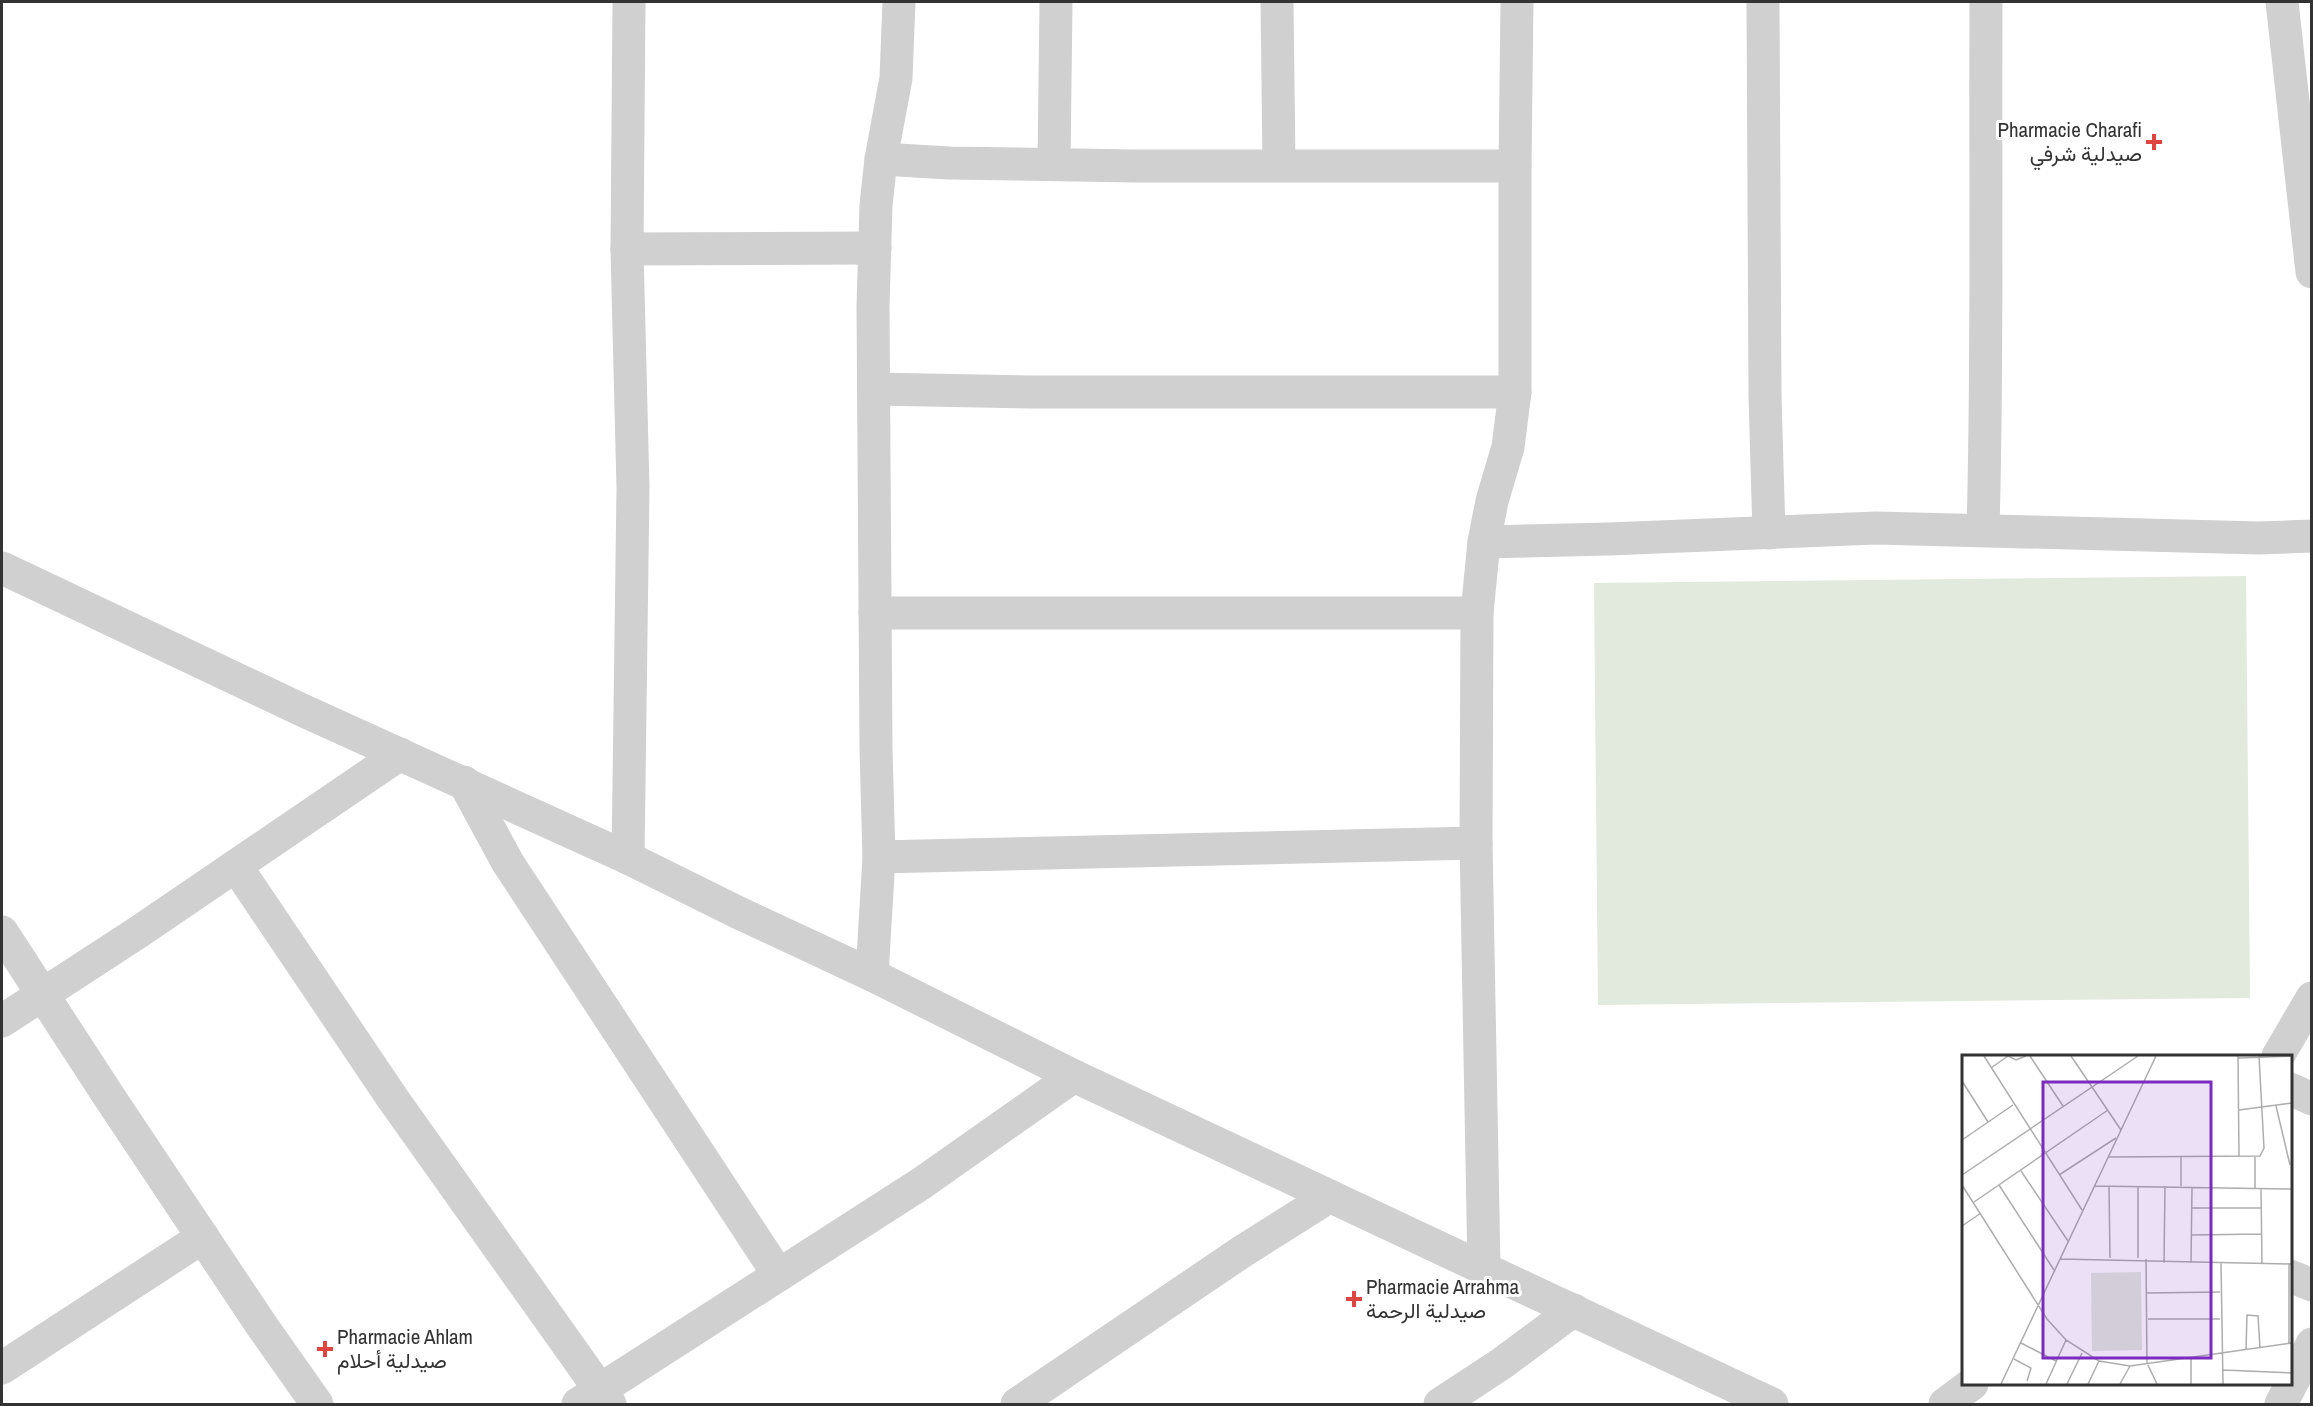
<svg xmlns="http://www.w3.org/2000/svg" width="2313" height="1406" viewBox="0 0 2313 1406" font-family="'Archivo Narrow',Vazirmatn,sans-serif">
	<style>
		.green { fill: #e2e9dd }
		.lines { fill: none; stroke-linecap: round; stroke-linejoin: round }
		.minor { stroke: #d0d0d0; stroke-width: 33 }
		.poi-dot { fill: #de4541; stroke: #fff; stroke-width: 2 }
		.labels { text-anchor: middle; stroke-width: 6; stroke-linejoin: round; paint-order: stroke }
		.poi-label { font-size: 21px; fill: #333; stroke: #fff; text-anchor: start }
		.inset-road { fill: none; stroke: #adadad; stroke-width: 1.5 }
		.view { fill: #7b2cbf; fill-opacity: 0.15; stroke: #7b2cbf; stroke-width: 3 }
		.inset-edge { fill: none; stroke: #333; stroke-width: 3 }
	</style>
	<rect width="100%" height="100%" fill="#fff"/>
	<polygon class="green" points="2246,576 2250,998 1598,1005 1594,583"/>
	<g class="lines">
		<g class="minor">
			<polyline points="1277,2 1279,165"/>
			<polyline points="1763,2 1765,396 1769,533"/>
			<polyline points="2282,2 2312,272"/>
			<polyline points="881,159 949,163 1134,166 1515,166"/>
			<polyline points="1054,164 1056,2"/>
			<polyline points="627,249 875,248"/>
			<polyline points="874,389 1035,392 1515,392"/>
			<path d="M 1983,529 C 1988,353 1985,177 1986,2"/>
			<polyline points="1484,542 1609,539 1876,528 2259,538 2312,536"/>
			<polyline points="2,568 302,710 628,858 737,912 872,975 1074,1076 1772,1404"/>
			<polyline points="875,613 1477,613"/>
			<polyline points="464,782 508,863 778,1274"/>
			<polyline points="879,857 1476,843"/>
			<polyline points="628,858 633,488 627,249 629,2"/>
			<polyline points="236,866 393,1099 610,1404"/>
			<polyline points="2,932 108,1095 262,1326 317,1404"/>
			<polyline points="872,975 879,857 876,749 873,306 876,205 881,159 896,78 899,2"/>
			<polyline points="2,1021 140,931 400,754"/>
			<polyline points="2278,1056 2312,998"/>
			<polyline points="2290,1089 2312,1099"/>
			<polyline points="1484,1267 1476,843 1477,613 1484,542 1492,501 1508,447 1515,392 1515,166 1517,2"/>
			<polyline points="2290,1276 2312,1285"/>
			<polyline points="2,1368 203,1237"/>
			<polyline points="578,1404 922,1183 1074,1076"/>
			<polyline points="1017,1404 1243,1251 1330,1196"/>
			<polyline points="1440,1404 1501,1364 1574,1310"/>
			<polyline points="1945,1404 1972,1384"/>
			<polyline points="2281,1404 2312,1344"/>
		</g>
	</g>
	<g class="poi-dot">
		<path d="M2151 133h6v6h6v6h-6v6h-6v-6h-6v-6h6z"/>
		<path d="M1351 1290h6v6h6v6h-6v6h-6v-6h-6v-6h6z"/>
		<path d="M322 1340h6v6h6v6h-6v6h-6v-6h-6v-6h6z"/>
	</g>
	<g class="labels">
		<g class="poi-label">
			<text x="2142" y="137" text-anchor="end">Pharmacie Charafi<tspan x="2142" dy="24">صيدلية شرفي</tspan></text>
			<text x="1366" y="1294">Pharmacie Arrahma<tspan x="1366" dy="24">صيدلية الرحمة</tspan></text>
			<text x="337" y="1344">Pharmacie Ahlam<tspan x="337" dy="24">صيدلية أحلام</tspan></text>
		</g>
	</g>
	<g transform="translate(1962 1055)">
		<rect width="330" height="330" fill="#fff"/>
		<path d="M 179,217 L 180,295 L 130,296 L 129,218 Z" fill="#e2e9dd"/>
		<path class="inset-road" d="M 22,1 L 120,155M 68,1 L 101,51M 109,1 L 159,75M 276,1 L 277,102M 276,3 L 330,1M 29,13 L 46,1 L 54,5 L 64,1M 0,26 L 26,67M 314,51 L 328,110M 277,55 L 330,48M 0,85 L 51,50M 146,102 L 298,101 L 302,93 L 297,1M 219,102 L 219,131M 293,102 L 293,134M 59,116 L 106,186M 0,120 L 176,1M 97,120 L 154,83M 0,130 L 85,264 L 104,285 L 137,306 L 168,311 L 330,288M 37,130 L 92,215M 133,131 L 330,134M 176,131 L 176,203M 147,132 L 148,203M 299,134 L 300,209M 12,147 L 146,55M 229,153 L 299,153M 0,171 L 19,158M 229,180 L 300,179M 98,204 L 330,209M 184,204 L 185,308 L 195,329M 202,208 L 203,131M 229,208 L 230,132M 259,208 L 261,329M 327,209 L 327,288M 185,238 L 258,237M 186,264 L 258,264M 59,288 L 94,306M 284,295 L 285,260 L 296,261 L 298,293M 229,302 L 229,329M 52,304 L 69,313 L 65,326M 261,315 L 330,318M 39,329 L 194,1M 84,329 L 104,285M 105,329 L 120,298M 126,329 L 137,306M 158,329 L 168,311"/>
		<path class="view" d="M 81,27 L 249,27 L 249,303 L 81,303 Z"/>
		<rect width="330" height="330" class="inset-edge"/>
	</g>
	<rect width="2313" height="1406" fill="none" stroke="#333333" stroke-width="6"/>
</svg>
